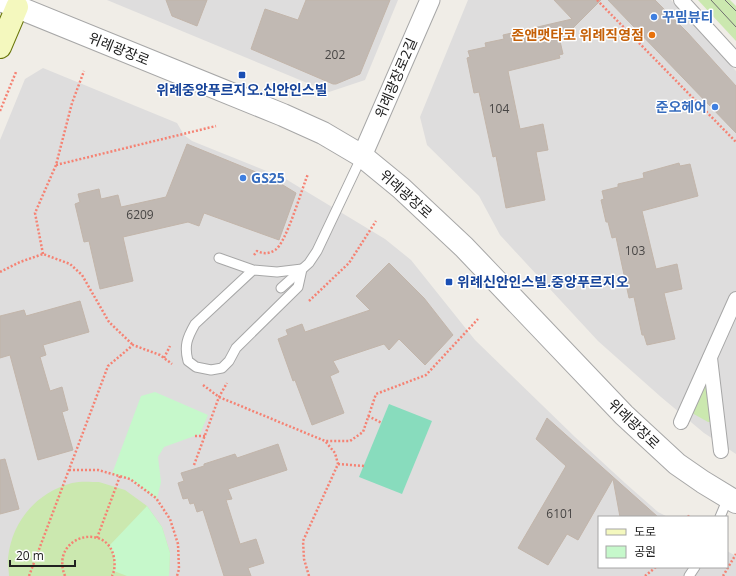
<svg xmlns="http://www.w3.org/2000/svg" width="736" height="576" viewBox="0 0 736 576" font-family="'Open Sans','Noto Sans KR',sans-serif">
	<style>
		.residential { fill: #dedddd }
		.grass { fill: #cbe8af }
		.park { fill: #c6f8cb }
		.pitch { fill: #88dcbd }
		.building { fill: #c1b9b3; stroke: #c2b5aa }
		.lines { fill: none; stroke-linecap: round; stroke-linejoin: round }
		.service-casing { stroke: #a7a7a7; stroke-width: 11 }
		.pedestrian-casing { stroke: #a7a7a7; stroke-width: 16 }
		.minor-casing { stroke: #a7a7a7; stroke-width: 21 }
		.tertiary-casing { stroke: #a7a7a7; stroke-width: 24 }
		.secondary-casing { stroke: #697609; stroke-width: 24 }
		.path { stroke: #f58273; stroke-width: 2.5; stroke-dasharray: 2 2; stroke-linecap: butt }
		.service { stroke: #fff; stroke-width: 9 }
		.pedestrian { stroke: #fff; stroke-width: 14 }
		.minor { stroke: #fff; stroke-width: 19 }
		.tertiary { stroke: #fff; stroke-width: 22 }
		.secondary { stroke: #f4f8be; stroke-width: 22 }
		.tram { stroke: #6e6e6e; stroke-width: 1 }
		.shop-dot { fill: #3f7fe0; stroke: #fff; stroke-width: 1.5 }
		.food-dot { fill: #e8710a; stroke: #fff; stroke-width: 1.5 }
		.transit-dot { fill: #1a4fb4; stroke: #fff; stroke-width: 1.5 }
		.labels { text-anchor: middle; stroke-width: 3; stroke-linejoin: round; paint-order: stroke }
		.number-label { font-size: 12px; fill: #484645 }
		.shop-label { font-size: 14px; font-weight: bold; fill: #366cbe; stroke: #fff; text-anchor: start }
		.food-label { font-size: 14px; font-weight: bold; fill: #c56008; stroke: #fff; text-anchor: end }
		.street-label { font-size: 14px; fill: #202020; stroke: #fff }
		.transit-label { font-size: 14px; font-weight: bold; fill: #164399; stroke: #fff }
	</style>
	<rect width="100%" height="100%" fill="#f0ede7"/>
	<g class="residential">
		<polygon points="107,0 398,0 365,80 329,92"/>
		<polygon points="468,0 671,0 736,71 736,454 704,433 661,397 598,341 500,235 479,196 427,145 420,117"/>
		<polygon points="43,68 177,123 184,135 192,141 284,178 385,239 411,260 475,340 575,437 625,483 658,512 668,517 599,517 599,567 727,567 727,551 736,556 736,576 0,576 0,140 25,79"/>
	</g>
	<g class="grass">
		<polygon points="698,0 730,0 736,6 736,41"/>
		<polygon points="708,381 712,422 708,422 692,413 705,382"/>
		<path d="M 99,482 L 125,490 L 147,506 L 162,527 L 170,553 L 169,576 L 9,576 C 9,570 7,563 8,558 C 12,521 36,493 72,483 C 80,481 91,482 99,482 Z"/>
	</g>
	<g class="park">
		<polygon points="155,392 208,415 200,434 164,447 158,457 161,482 157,499 130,479 112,474 141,396"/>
		<path d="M 147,506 L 162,527 L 170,553 L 169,576 L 127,576 L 114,571 C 115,561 114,554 109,546 Z"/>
	</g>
	<polygon class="pitch" points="389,404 432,421 402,494 359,477"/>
	<g class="building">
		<polygon points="166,0 207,0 197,26 172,16"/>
		<polygon points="306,0 390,0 360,74 336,84 333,84 251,49 265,9 298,20"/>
		<polygon points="554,0 601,0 560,41 563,54 559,55 560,58 508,71 520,129 543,124 548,150 536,152 545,200 506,208 496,156 493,157 479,92 474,93 467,58 470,57 468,51 486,47 485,43 504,39 503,35 572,19"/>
		<polygon points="608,0 655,0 687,32 736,86 736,133"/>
		<polygon points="187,144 273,179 296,193 279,240 204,213 199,226 188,222 123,237 133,281 100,289 89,241 84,242 75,204 80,202 78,194 99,189 101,199 118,195 121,207 166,197"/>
		<polygon points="679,163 680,166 690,164 698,196 642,211 656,269 677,264 682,289 664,293 675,339 647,345 644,335 642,335 634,297 629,298 616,237 612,238 608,222 606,222 601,200 604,199 602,191 618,187 618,184 644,178 643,173"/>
		<polygon points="389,263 424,298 453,335 425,365 399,339 389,350 384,344 333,361 339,372 330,376 344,413 312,425 295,380 293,381 278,339 288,335 286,330 302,324 305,332 370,310 356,296"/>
		<polygon points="80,301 89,332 43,345 46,355 40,357 50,391 62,387 68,410 62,412 73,450 38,460 10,355 0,358 0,316 24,310 26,316"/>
		<polygon points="547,418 612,476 658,517 620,517 613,479 578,540 567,534 548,565 518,548 566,466 536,439"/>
		<polygon points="278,444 287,470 228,489 232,499 226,500 240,544 256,539 264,563 248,568 251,576 224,576 203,510 197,512 194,503 190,504 188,498 183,499 178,483 184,481 181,473 204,466 204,464 235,454 237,458"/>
		<polygon points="5,459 19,509 0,514 0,460"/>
	</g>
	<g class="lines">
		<defs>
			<g id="service">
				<path d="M 219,258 L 253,270 L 277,272 L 302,269 L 298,287 L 236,348 L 229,361 L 222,368 L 211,370 L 196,367 L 188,361 C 184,346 187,338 195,324 L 253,270"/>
				<polyline points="281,288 309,263 317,251 362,156"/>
				<polyline points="720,517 728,498"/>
				<polyline points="689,576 695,567"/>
			</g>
			<g id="pedestrian">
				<polyline points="681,0 736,60"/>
				<polyline points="710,358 721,451"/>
				<polyline points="681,422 736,299"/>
			</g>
			<polyline id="minor" points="362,156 430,0"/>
			<polyline id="tertiary" points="0,0 283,115 323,133 362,156 401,188 464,247 624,415 677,464 703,482 736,502"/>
			<polyline id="secondary" points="0,47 17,7"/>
		</defs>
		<use href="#service" class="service-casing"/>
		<use href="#pedestrian" class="pedestrian-casing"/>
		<use href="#minor" class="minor-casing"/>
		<use href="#tertiary" class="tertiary-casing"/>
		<use href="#secondary" class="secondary-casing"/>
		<g class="path">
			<polyline points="597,0 736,142"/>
			<polyline points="0,111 16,72"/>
			<polyline points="56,165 216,126"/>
			<polyline points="43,254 35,213 56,165 72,103 84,71"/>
			<path d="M 254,255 L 257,251 C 263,254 269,254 275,250 C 286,244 302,188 308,174"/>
			<polyline points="0,272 20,262 43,254 70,264 82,275 109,322 133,345"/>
			<polyline points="309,301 349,263 376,221"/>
			<polyline points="164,358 170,346"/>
			<polyline points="203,385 219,397 325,441 350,441 363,432 376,394 426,375 478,319"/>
			<polyline points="368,416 382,423"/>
			<polyline points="195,436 205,436"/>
			<polyline points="338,464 364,466"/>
			<polyline points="194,465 219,397 227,383"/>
			<polyline points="69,470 98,470 130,479 156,498 170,519 178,544 179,569 177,576"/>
			<polyline points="688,517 690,514"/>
			<polyline points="97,538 120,476"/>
			<polyline points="29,576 108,366 133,345 160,355 172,364"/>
			<path d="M 65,576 C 49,536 108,521 114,558 C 115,564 115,570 112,576"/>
			<polyline points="309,576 304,559 303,541 338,464 335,453 325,441"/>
			<polyline points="645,576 656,567"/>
			<polyline points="723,576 736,554"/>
		</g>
		<use href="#service" class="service"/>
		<use href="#pedestrian" class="pedestrian"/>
		<use href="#minor" class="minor"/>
		<use href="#tertiary" class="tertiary"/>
		<use href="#secondary" class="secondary"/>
		<g class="tram">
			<polyline points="711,0 736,27"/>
			<polyline points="725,0 736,11"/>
		</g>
	</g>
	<g class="shop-dot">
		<circle cx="654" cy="17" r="4"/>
		<circle cx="715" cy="107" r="4"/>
		<circle cx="243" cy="178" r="4"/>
	</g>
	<circle class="food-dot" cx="652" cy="35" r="4"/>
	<g class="transit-dot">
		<rect x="238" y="71" width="8" height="8" rx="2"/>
		<rect x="445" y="278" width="8" height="8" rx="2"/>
	</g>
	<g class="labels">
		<g class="number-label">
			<text x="335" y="59">202</text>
			<text x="499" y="113">104</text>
			<text x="140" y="219">6209</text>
			<text x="635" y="255">103</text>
			<text x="560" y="518">6101</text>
		</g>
		<g class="shop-label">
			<text x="662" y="22">꾸밈뷰티</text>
			<text x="707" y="112" text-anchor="end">준오헤어</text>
			<text x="251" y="183">GS25</text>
		</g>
		<g class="food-label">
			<text x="644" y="40">존앤맷타코 위례직영점</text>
		</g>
		<g class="street-label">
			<text transform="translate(119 49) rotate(22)" y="5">위례광장로</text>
			<text transform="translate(396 78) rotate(-67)" y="5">위례광장로2길</text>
			<text transform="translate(406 194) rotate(42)" y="5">위례광장로</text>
			<text transform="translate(634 424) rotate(44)" y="5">위례광장로</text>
		</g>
		<g class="transit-label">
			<text x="242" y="95">위례중앙푸르지오.신안인스빌</text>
			<text x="457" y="287" text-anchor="start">위례신안인스빌.중앙푸르지오</text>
		</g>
	</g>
	<rect x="598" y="516" width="130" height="52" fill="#ffffff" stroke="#a6a6a6"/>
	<rect x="606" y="529" width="20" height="6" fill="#f4f8be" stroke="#a6a6a6"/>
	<text x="634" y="536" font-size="12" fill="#202020">도로</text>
	<rect x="606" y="546" width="20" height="12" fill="#c6f8cb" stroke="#a6a6a6"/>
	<text x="634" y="556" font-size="12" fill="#202020">공원</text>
	<path d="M10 560v6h65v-6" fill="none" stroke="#202020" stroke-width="2"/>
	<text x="16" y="560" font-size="12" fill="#202020" stroke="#ffffff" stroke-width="3" paint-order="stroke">20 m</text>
</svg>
